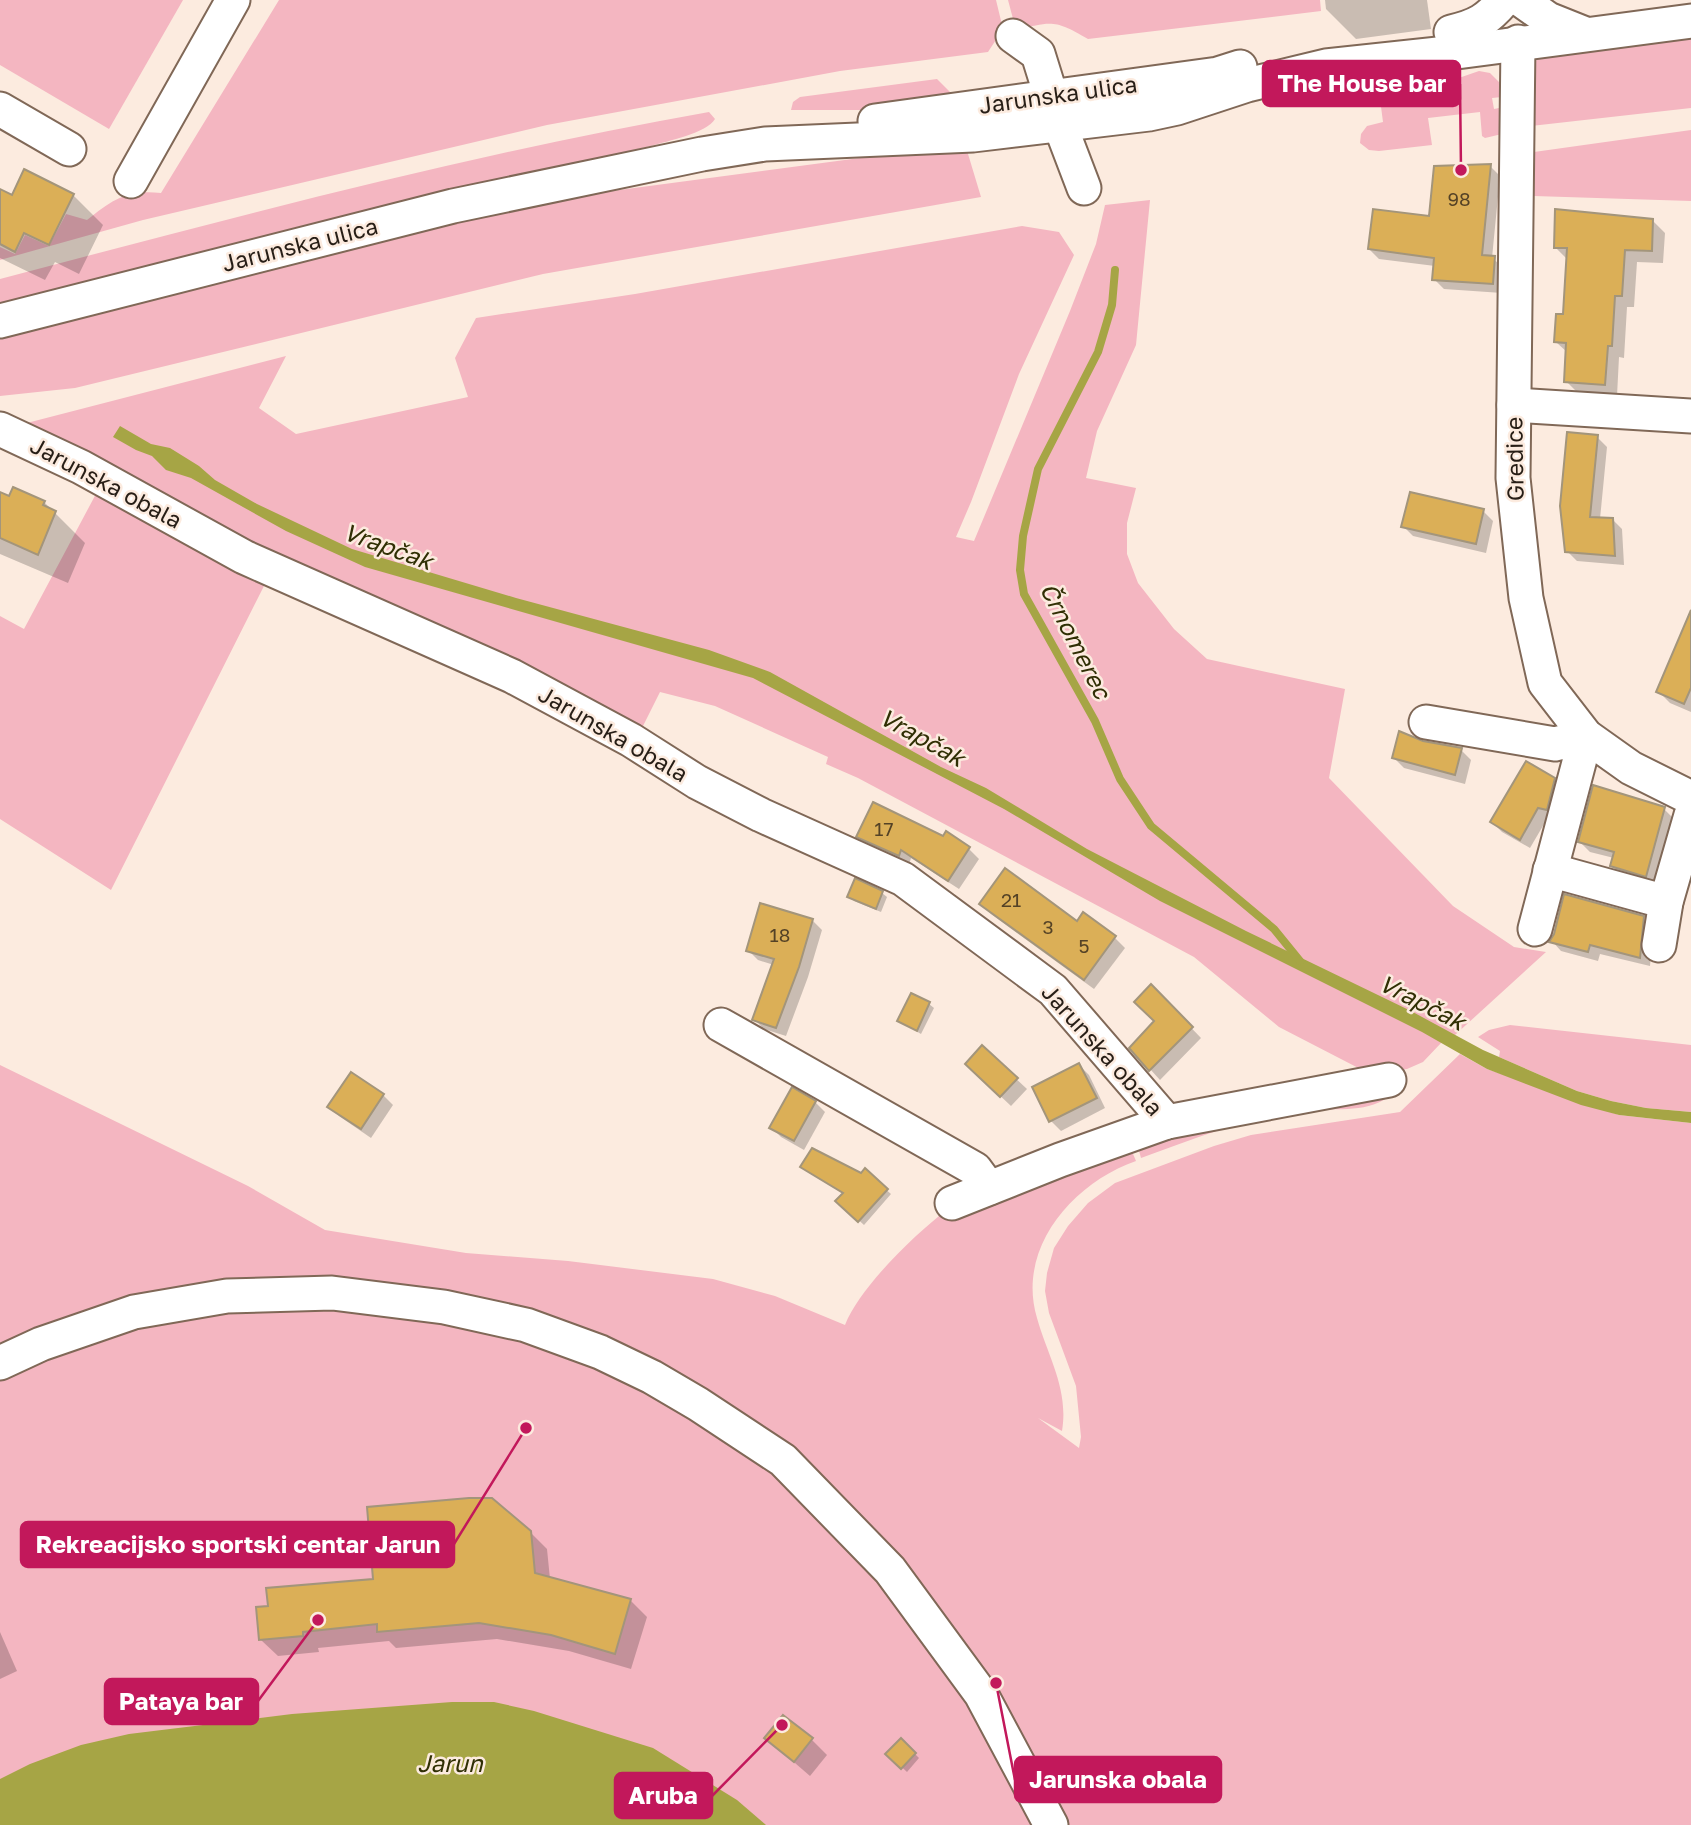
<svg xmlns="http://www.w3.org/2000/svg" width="1691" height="1825" viewBox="0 0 1691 1825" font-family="'Golos Text',sans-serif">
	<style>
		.green { fill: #f4b6c1 }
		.water { fill: #a6a545 }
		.shadow { fill: #0003 }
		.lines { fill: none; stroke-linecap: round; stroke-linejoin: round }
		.stream { stroke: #a6a545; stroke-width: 8 }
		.building { fill: #dbaf57; stroke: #a3957b; stroke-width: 2 }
		.minor-casing { stroke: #806857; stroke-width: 37 }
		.minor { stroke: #fff; stroke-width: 33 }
		.labels { text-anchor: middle; stroke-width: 5; stroke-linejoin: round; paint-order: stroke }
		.number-label { font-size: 19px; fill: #544226 }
		.street-label { font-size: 23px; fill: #271e16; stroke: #fcebdf }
		.water-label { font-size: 24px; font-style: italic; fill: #302f04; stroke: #fcebdf }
		.leader { fill: none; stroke: #c2185b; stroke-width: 2.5 }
		.callout-dot { fill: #c2185b; stroke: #fcebdf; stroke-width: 2.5 }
		.callout { fill: #c2185b; stroke: #c2185b; stroke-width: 2.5 }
		.callout-label { font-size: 24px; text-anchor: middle; font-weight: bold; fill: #fff }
	</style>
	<rect width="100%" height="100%" fill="#fcebdf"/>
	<g class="green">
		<polygon points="0,0 183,0 109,129 0,65"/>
		<path d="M 279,0 L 996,0 L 1003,29 L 988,52 L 840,71 L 547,125 L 143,220 L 0,260 L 0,247 L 15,254 L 25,235 L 49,246 L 66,214 L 87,220 C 112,200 127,189 161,193 Z"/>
		<path d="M 1008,0 L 1320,0 L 1321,11 L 1088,39 C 1055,20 1053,21 1016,30 Z"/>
		<polygon points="1691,38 1691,108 1531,126 1530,67 1541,56"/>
		<polygon points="1479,71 1490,73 1501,84 1502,97 1492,98 1494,109 1504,107 1502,134 1485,138 1482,136 1480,112 1428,118 1432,145 1379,151 1369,150 1360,143 1361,134 1367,126 1383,122 1380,99 1424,90"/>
		<polygon points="937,79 952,94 871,110 791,110 793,102 800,97"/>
		<path d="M 709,112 L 715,119 C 707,133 667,141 651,146 L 309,224 L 0,304 L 0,279 C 235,217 470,154 709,112 Z"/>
		<polygon points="1691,130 1691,201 1534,196 1534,152"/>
		<polygon points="965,144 981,197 543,274 75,388 0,396 0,339 111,307 459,217 574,196"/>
		<polygon points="1150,200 1136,345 1097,431 1086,478 1136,488 1127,523 1127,554 1138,583 1174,629 1207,659 1345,689 1329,778 1453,906 1514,947 1546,952 1455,1035 1441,1043 1423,1062 1407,1069 1370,1074 1279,1027 1194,957 858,778 826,764 828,757 715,706 660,692 638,736 389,616 23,424 286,356 259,408 296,434 468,397 455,358 476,318 635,294 1022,226 1059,232 1074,255 1019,374 971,502 956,537 974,541 1070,311 1096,244 1105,205"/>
		<polygon points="97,492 266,582 111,890 0,819 0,616 24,629"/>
		<polygon points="1510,1025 1691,1045 1691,1112 1646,1108 1611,1101 1577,1091 1499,1057 1500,1051 1478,1037 1489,1030"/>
		<path d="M 1460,1054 L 1487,1069 L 1619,1115 L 1691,1123 L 1691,1825 L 0,1825 L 0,1065 L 248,1186 L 325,1230 L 466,1253 L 568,1261 L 713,1279 L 775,1296 L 845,1325 C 860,1287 915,1234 948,1209 L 1128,1142 L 1136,1161 C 1073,1183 1016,1248 1037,1318 C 1048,1357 1069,1389 1062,1431 L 1038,1418 L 1079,1448 L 1081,1437 L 1076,1386 L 1049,1313 L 1045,1291 L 1047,1273 L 1054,1248 L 1068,1226 L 1088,1203 L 1115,1183 L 1214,1146 L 1251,1135 L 1400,1112 Z"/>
		<path d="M 1393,1083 L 1405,1084 C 1375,1113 1354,1108 1316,1110 C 1297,1112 1276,1115 1258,1119 C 1218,1129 1179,1144 1141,1158 L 1136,1140 Z"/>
	</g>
	<g class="water">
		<polygon points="120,426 151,444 170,448 199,466 215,480 257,504 352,549 516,598 709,650 770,672 941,767 986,788 1087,849 1246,931 1411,1011 1483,1050 1577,1091 1611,1101 1646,1108 1691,1112 1691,1123 1619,1115 1581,1105 1487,1069 1422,1032 1160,901 1004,809 753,678 365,567 286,531 191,478 166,470 152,456 136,450 113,437"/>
		<polygon points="452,1702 494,1702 534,1711 653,1748 737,1800 766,1825 0,1825 0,1779 30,1764 81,1745 129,1734 292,1714"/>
	</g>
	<g class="shadow">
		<polygon points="1325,0 1427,0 1431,29 1356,39 1326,9"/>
		<polygon points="1490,166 1500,176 1492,258 1504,268 1502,293 1444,289 1434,279 1435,266 1379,259 1369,249 1431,218"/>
		<polygon points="25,171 73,195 103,225 79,274 55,262 45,280 0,258 0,191 12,197"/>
		<polygon points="1652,220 1665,233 1663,263 1637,262 1634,307 1627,307 1624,358 1619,357 1617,396 1578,393 1566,381 1568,353 1556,342 1564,316 1568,260 1555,247"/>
		<polygon points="1597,437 1607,447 1600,519 1612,519 1622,529 1624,565 1577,561 1567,551"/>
		<polygon points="0,494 10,499 44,502 85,543 68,583 0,554"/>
		<polygon points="1483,511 1493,521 1486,553 1413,536 1403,526"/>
		<polygon points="1691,639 1691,712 1670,703 1658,691"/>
		<polygon points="1422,743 1461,750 1471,760 1465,784 1404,768 1394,758"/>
		<polygon points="1554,780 1564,790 1530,848 1502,832 1492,822"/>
		<polygon points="1664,809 1674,819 1656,885 1622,876 1612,866 1614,858 1590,852 1580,842"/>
		<polygon points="946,834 969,849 979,859 959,889 911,858 909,865 868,846 858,836 944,838"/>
		<polygon points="856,881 882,893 887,897 881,912 854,901 849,896"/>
		<polygon points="981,904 1115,938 1125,948 1094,989 991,914"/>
		<polygon points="761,905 813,921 822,930 808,977 786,1036 764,1029 754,1019 774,965 758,960 748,950"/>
		<polygon points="1643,918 1653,928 1650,966 1600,954 1598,961 1561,951 1552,941"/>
		<polygon points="1151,986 1201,1038 1160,1080 1131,1048 1156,1022"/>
		<polygon points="929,1004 934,1008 921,1034 899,1021"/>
		<polygon points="983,1048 1027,1089 1011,1106 977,1074"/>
		<polygon points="1079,1065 1089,1075 1105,1108 1061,1131 1051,1121"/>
		<polygon points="352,1074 383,1095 393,1105 371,1138 339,1116 330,1107"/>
		<polygon points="815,1102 825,1112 804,1150 781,1137 771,1127"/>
		<polygon points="802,1167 861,1175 865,1171 891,1194 864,1225 838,1201 844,1194"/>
		<polygon points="530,1532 547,1549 550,1579 630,1600 647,1617 631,1669 569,1651 497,1639 396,1648 389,1641 318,1648 319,1652 278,1656 261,1640 375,1581"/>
		<polygon points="0,1632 17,1671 0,1679"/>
		<polygon points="766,1738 812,1740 827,1755 810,1776"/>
		<polygon points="901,1740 919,1758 907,1772 888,1754"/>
	</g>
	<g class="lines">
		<polyline class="stream" points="1115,270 1112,305 1098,352 1038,469 1023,536 1020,570 1024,594 1095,721 1120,779 1151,826 1274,929 1300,961"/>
	</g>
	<g class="building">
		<polygon points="1491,164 1482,255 1495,256 1493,284 1432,280 1434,258 1368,249 1373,209 1429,216 1434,166"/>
		<polygon points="24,169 74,194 49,245 24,233 15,252 0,244 0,189 12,195"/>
		<polygon points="1555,209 1653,219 1652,251 1625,250 1622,296 1615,296 1612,346 1608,346 1605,385 1564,382 1566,343 1554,342 1556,314 1563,314 1567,248 1554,248"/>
		<polygon points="1567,432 1598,435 1590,517 1613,518 1615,556 1565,552 1560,506"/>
		<polygon points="13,487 45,501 43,505 56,511 38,555 0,538 0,492 9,496"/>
		<polygon points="1410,492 1484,509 1476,544 1401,527"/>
		<polygon points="1691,610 1691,688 1684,704 1656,692"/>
		<polygon points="1399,731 1423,741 1462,748 1455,775 1392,758"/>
		<polygon points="1526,761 1555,778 1547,810 1538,808 1520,840 1490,822"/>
		<polygon points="1593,785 1665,807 1646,877 1610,866 1614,852 1578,842"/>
		<polygon points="873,802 943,836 946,831 970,847 948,881 901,850 899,856 856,837"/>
		<polygon points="1005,868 1077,921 1083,912 1116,936 1084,980 979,904"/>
		<polygon points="855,878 883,891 876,909 847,897"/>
		<polygon points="1564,894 1644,916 1640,958 1590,945 1588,952 1549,942 1554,934"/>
		<polygon points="760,903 813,919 799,967 776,1028 752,1020 774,959 746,951"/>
		<polygon points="1151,984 1193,1027 1149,1071 1129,1048 1154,1021 1134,1002"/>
		<polygon points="911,993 930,1002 917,1031 897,1021"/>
		<polygon points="982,1045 1018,1078 1000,1097 965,1064"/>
		<polygon points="1079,1063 1097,1098 1049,1122 1032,1087"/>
		<polygon points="351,1072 384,1094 361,1129 327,1107"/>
		<polygon points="792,1087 816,1101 794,1141 769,1128"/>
		<polygon points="812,1148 861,1173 865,1168 888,1189 858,1222 835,1201 843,1193 800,1167"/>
		<polygon points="469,1498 492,1498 531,1531 535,1573 631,1599 615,1654 551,1635 479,1623 377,1632 377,1624 303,1632 303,1636 259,1640 256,1607 268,1606 266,1588 373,1579 367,1507"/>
		<polygon points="783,1715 813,1738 794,1762 764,1738"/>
		<polygon points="901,1738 916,1753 901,1769 885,1754"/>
	</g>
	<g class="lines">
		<defs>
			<g id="minor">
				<polyline points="1521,0 1548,19 1583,33"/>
				<path d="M 1451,32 C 1477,26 1487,20 1504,0"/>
				<polyline points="1013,36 1038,54 1060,125 1084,188"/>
				<polyline points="1518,42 1513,478 1526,598 1545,683 1586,736 1631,768 1691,798"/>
				<polyline points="0,109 69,149"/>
				<polyline points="875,121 1218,74 1240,67"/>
				<polyline points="131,181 233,0"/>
				<polyline points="0,321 453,206 702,154 765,144 973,135 1149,114 1177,108 1247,85 1326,66 1457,52 1691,21"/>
				<polyline points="1514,405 1691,416"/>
				<polyline points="0,429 81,467 244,557 512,676 631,740 697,782 761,815 903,879 1053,990 1167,1122"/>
				<polyline points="1426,722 1555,744 1586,736 1535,929"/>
				<polyline points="1550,870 1666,902"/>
				<polyline points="1659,945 1666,902 1691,815"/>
				<polyline points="721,1025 975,1169 989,1188"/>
				<polyline points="952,1203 1060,1160 1167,1122 1389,1080"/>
				<polyline points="0,1363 41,1344 134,1312 227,1296 332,1293 444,1307 526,1325 600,1352 652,1377 698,1404 783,1460 890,1570 981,1694 1051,1825"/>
			</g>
		</defs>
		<use href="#minor" class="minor-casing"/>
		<use href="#minor" class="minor"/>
	</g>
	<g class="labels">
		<g class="number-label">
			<text x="1459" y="206">98</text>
			<text x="884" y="836">17</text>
			<text x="1011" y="907">21</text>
			<text x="1048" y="934">3</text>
			<text x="780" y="942">18</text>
			<text x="1084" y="953">5</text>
		</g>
		<g class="street-label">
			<text transform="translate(1058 95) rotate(-8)" y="8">Jarunska ulica</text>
			<text transform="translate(300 245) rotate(-14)" y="8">Jarunska ulica</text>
			<text transform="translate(1515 459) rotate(-91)" y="8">Gredice</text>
			<text transform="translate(106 483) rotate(28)" y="8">Jarunska obala</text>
			<text transform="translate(613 734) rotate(30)" y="8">Jarunska obala</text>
			<text transform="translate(1102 1050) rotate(48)" y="8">Jarunska obala</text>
		</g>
		<g class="water-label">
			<text transform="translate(388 547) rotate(20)" y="8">Vrapčak</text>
			<text transform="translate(1075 641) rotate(63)" y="8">Črnomerec</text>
			<text transform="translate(922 738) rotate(29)" y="8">Vrapčak</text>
			<text transform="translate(1422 1003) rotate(27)" y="8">Vrapčak</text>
			<text x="450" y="1772">Jarun</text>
		</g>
	</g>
	<path class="leader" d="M1461 170L1460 84M526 1428L454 1544M318 1620L258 1701M996 1683L1015 1780M782 1725L712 1796"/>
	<g class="callout-dot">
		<circle cx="1461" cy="170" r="7"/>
		<circle cx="526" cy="1428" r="7"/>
		<circle cx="318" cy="1620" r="7"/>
		<circle cx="996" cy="1683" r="7"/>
		<circle cx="782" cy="1725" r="7"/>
	</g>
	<g class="callout">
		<rect x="1263" y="61" width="197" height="45" rx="7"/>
		<rect x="21" y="1522" width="433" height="45" rx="7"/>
		<rect x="105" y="1679" width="153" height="45" rx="7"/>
		<rect x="1015" y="1757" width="206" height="45" rx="7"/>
		<rect x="615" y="1773" width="97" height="45" rx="7"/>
	</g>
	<g class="callout-label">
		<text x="1362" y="92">The House bar</text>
		<text x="238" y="1553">Rekreacijsko sportski centar Jarun</text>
		<text x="181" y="1710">Pataya bar</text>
		<text x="1118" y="1788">Jarunska obala</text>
		<text x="663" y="1804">Aruba</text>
	</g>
</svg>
